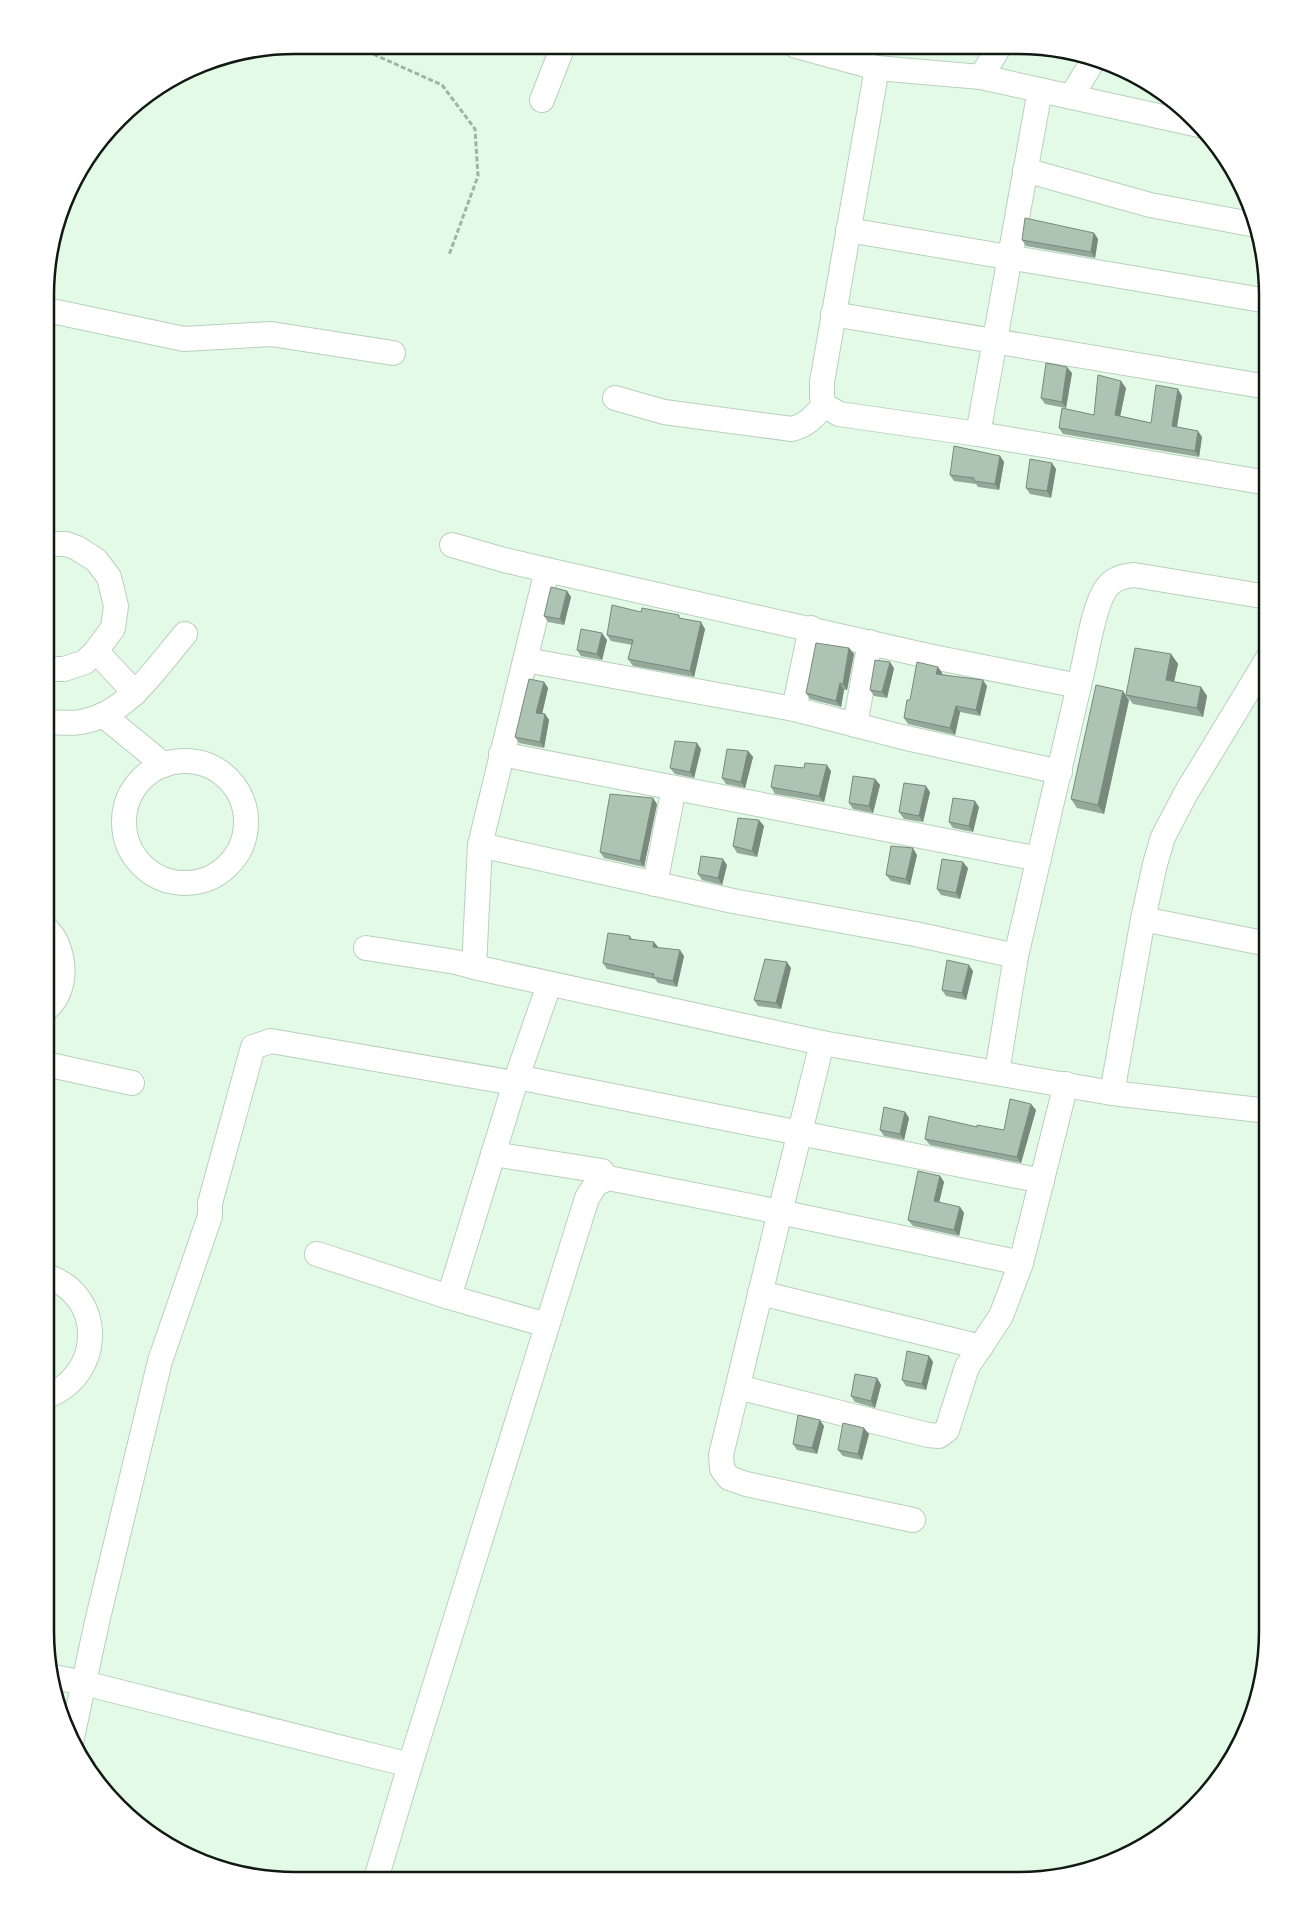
<svg xmlns="http://www.w3.org/2000/svg" width="1313" height="1926" viewBox="0 0 1313 1926" font-family="Manrope,sans-serif">
	<style>
		.lines { fill: none; stroke-linecap: round; stroke-linejoin: round }
		.minor-casing { stroke: #b9d0bd; stroke-width: 26 }
		.path { stroke: #a0b3a4; stroke-width: 3; stroke-dasharray: 5 2.5; stroke-linecap: butt }
		.minor { stroke: #fff; stroke-width: 24 }
		.wall { fill: #95a999 }
		.shaded-wall { fill: #79897d }
		.building { fill: #adc4b2; stroke: #79897d }
		.rim { fill: none; stroke: #101912; stroke-width: 2.5 }
	</style>
	<rect width="100%" height="100%" fill="#e3fae7"/>
	<g class="lines">
		<defs>
			<g id="minor">
				<polyline points="796,46 877,68 981,77 1199,125"/>
				<polyline points="877,68 822,382 822,397 824,405 839,414 978,434 1268,483"/>
				<polyline points="981,77 999,47"/>
				<polyline points="1071,97 1094,59"/>
				<polyline points="542,100 563,46"/>
				<polyline points="1025,170 1150,205 1256,225"/>
				<polyline points="848,230 1268,301"/>
				<polyline points="47,310 184,339 271,334 393,353"/>
				<polyline points="833,314 1268,387"/>
				<path d="M 615,398 L 664,412 L 792,429 C 807,425 814,417 824,405"/>
				<polyline points="978,434 1040,90"/>
				<polyline points="452,545 504,560 547,570 928,656 1079,686"/>
				<polyline points="547,570 480,845 474,967 822,1043"/>
				<polyline points="96,651 135,693"/>
				<polyline points="526,660 794,709 902,737 1060,772"/>
				<polyline points="47,669 64,669 85,662 96,651 113,628 116,606 109,577 96,560 77,548 66,544 47,544"/>
				<polyline points="794,709 811,628"/>
				<polyline points="103,715 164,765"/>
				<path d="M 46,722 C 57,722 70,724 81,722 C 128,714 156,668 185,634"/>
				<polyline points="855,725 870,642"/>
				<polyline points="501,754 1039,859"/>
				<circle cx="185" cy="822" r="61"/>
				<polyline points="480,845 733,901 915,934 1016,956"/>
				<polyline points="655,884 674,788"/>
				<polyline points="1143,919 1268,944"/>
				<polyline points="366,948 456,962 474,967"/>
				<path d="M 46,1009 C 65,993 66,966 57,944 C 55,938 50,933 46,928"/>
				<polyline points="46,1064 132,1083"/>
				<path d="M 997,1072 L 1016,956 L 1084,664 C 1088,645 1096,597 1109,585 C 1115,578 1124,576 1134,575 L 1268,597"/>
				<polyline points="1112,1093 1143,919 1155,864 1163,837 1186,793 1268,658"/>
				<polyline points="493,1154 602,1171"/>
				<polyline points="317,1254 449,1297 547,1325"/>
				<polyline points="760,1293 981,1347"/>
				<polyline points="449,1297 517,1077 549,985"/>
				<polyline points="738,1387 928,1435 939,1436 947,1430 967,1367 1001,1316 1021,1263 1066,1084"/>
				<path d="M 45,1397 C 104,1376 106,1295 46,1276"/>
				<polyline points="913,1520 746,1484 729,1478 722,1469 721,1455 780,1212 1021,1263"/>
				<polyline points="49,1676 84,1683 410,1765 587,1198 596,1184 608,1178 780,1212 822,1043 1112,1093 1268,1111"/>
				<polyline points="71,1742 97,1622 160,1361 210,1216 210,1203 253,1047 271,1041 514,1083 517,1077 1042,1181"/>
				<polyline points="376,1879 410,1765"/>
			</g>
		</defs>
		<use href="#minor" class="minor-casing"/>
		<polyline class="path" points="353,45 442,85 475,129 478,176 449,255"/>
		<use href="#minor" class="minor"/>
	</g>
	<g class="wall">
		<polygon points="1094,233 1098,239 1095,258 1026,246 1022,240"/>
		<polygon points="1072,373 1066,408 1045,404 1041,398"/>
		<polygon points="1126,388 1120,416 1151,423 1182,396 1177,427 1202,437 1199,457 1063,434 1059,428 1094,415"/>
		<polygon points="1000,456 1004,462 999,490 978,487 976,484 954,481 950,475"/>
		<polygon points="1056,469 1051,498 1030,494 1026,488"/>
		<polygon points="567,591 571,597 564,625 548,622 544,616"/>
		<polygon points="641,612 681,618 705,629 694,677 633,666 628,659 632,645 611,641 607,635"/>
		<polygon points="607,640 602,660 581,656 577,650"/>
		<polygon points="849,648 854,654 847,690 844,690 841,707 810,699 806,693"/>
		<polygon points="1171,654 1178,664 1174,682 1201,687 1207,696 1203,717 1133,704 1126,695"/>
		<polygon points="938,667 942,673 942,674 987,686 980,716 960,712 955,735 908,724 904,718 910,700"/>
		<polygon points="894,668 887,698 874,696 870,690"/>
		<polygon points="544,682 548,688 542,713 545,714 549,720 544,748 519,743 515,737"/>
		<polygon points="1129,700 1104,814 1077,808 1071,799"/>
		<polygon points="701,749 694,778 675,774 670,768"/>
		<polygon points="748,751 753,757 745,788 726,784 722,778"/>
		<polygon points="831,771 824,802 775,794 771,787"/>
		<polygon points="875,779 880,785 873,813 853,809 849,803"/>
		<polygon points="930,792 923,822 904,819 899,812"/>
		<polygon points="657,804 644,867 604,858 600,852"/>
		<polygon points="979,807 973,832 953,828 949,822"/>
		<polygon points="764,826 757,857 737,853 733,846"/>
		<polygon points="917,855 910,885 891,881 886,875"/>
		<polygon points="727,865 722,885 702,880 698,874"/>
		<polygon points="968,868 960,899 941,895 937,889"/>
		<polygon points="630,936 632,939 684,956 677,987 658,983 655,979 607,969 603,963"/>
		<polygon points="791,968 781,1009 758,1006 754,1000"/>
		<polygon points="973,971 966,1000 946,996 942,990"/>
		<polygon points="1036,1110 1021,1163 930,1145 925,1139 977,1127 1004,1130"/>
		<polygon points="905,1112 909,1118 904,1140 884,1136 880,1130"/>
		<polygon points="940,1176 944,1182 939,1203 960,1207 964,1213 959,1236 913,1226 908,1220"/>
		<polygon points="929,1356 933,1362 926,1390 906,1386 902,1380"/>
		<polygon points="877,1378 881,1385 875,1408 855,1402 851,1396"/>
		<polygon points="824,1426 817,1454 797,1450 793,1444"/>
		<polygon points="869,1434 862,1460 843,1456 838,1450"/>
	</g>
	<g class="shaded-wall">
		<polygon points="1094,233 1098,239 1095,258 1091,252"/>
		<polygon points="1067,367 1072,373 1066,408 1062,402"/>
		<polygon points="1121,381 1126,388 1119,422 1115,415"/>
		<polygon points="1178,389 1182,396 1176,432 1172,426"/>
		<polygon points="1198,431 1202,437 1199,457 1195,451"/>
		<polygon points="1000,456 1004,462 999,490 995,484"/>
		<polygon points="1052,463 1056,469 1051,498 1047,491"/>
		<polygon points="567,591 571,597 564,625 560,619"/>
		<polygon points="701,622 705,629 694,677 690,671"/>
		<polygon points="602,633 607,640 602,660 597,654"/>
		<polygon points="849,648 854,654 847,690 843,684"/>
		<polygon points="1171,654 1178,664 1172,690 1166,680"/>
		<polygon points="890,662 894,668 887,698 882,692"/>
		<polygon points="938,667 942,673 941,680 936,674"/>
		<polygon points="983,680 987,686 980,716 976,710"/>
		<polygon points="544,682 548,688 541,719 536,713"/>
		<polygon points="840,683 844,690 841,707 836,701"/>
		<polygon points="1201,687 1207,696 1203,717 1197,708"/>
		<polygon points="1123,691 1129,700 1104,814 1098,805"/>
		<polygon points="956,706 960,712 955,735 950,728"/>
		<polygon points="545,714 549,720 544,748 540,742"/>
		<polygon points="697,743 701,749 694,778 690,772"/>
		<polygon points="748,751 753,757 745,788 741,782"/>
		<polygon points="827,765 831,771 824,802 819,796"/>
		<polygon points="875,779 880,785 873,813 869,806"/>
		<polygon points="926,786 930,792 923,822 919,816"/>
		<polygon points="653,798 657,804 644,867 640,861"/>
		<polygon points="975,801 979,807 973,832 969,826"/>
		<polygon points="759,820 764,826 757,857 752,851"/>
		<polygon points="913,848 917,855 910,885 906,879"/>
		<polygon points="723,859 727,865 722,885 718,878"/>
		<polygon points="963,862 968,868 960,899 956,893"/>
		<polygon points="654,942 659,948 653,947"/>
		<polygon points="680,950 684,956 677,987 673,981"/>
		<polygon points="787,962 791,968 781,1009 776,1003"/>
		<polygon points="969,965 973,971 966,1000 962,993"/>
		<polygon points="1031,1104 1036,1110 1021,1163 1017,1157"/>
		<polygon points="905,1112 909,1118 904,1140 900,1134"/>
		<polygon points="940,1176 944,1182 938,1207 934,1201"/>
		<polygon points="960,1207 964,1213 959,1236 954,1230"/>
		<polygon points="929,1356 933,1362 926,1390 922,1384"/>
		<polygon points="877,1378 881,1385 875,1408 871,1401"/>
		<polygon points="820,1420 824,1426 817,1454 812,1448"/>
		<polygon points="864,1428 869,1434 862,1460 858,1454"/>
	</g>
	<g class="building">
		<polygon points="1025,218 1094,233 1091,252 1022,240"/>
		<polygon points="1046,363 1067,367 1062,402 1041,398"/>
		<polygon points="1098,375 1121,381 1115,415 1151,423 1156,385 1178,389 1172,426 1198,431 1195,451 1059,428 1062,408 1094,415"/>
		<polygon points="954,446 1000,456 995,484 974,481 974,478 950,475"/>
		<polygon points="1030,459 1052,463 1047,491 1026,488"/>
		<polygon points="551,587 567,591 560,619 544,616"/>
		<polygon points="612,605 641,612 642,608 679,615 679,618 701,622 690,671 628,659 633,640 607,635"/>
		<polygon points="581,629 602,633 597,654 577,650"/>
		<polygon points="816,643 849,648 843,684 840,683 836,701 806,693"/>
		<polygon points="1135,648 1171,654 1166,680 1201,687 1197,708 1126,695"/>
		<polygon points="875,660 890,662 882,692 870,690"/>
		<polygon points="917,662 938,667 936,674 983,680 976,710 956,706 950,728 904,718 907,700 910,700"/>
		<polygon points="529,679 544,682 536,713 545,714 540,742 515,737"/>
		<polygon points="1096,685 1123,691 1098,805 1071,799"/>
		<polygon points="675,741 697,743 690,772 670,768"/>
		<polygon points="727,749 748,751 741,782 722,778"/>
		<polygon points="805,763 827,765 819,796 771,787 775,765 804,768"/>
		<polygon points="853,776 875,779 869,806 849,803"/>
		<polygon points="904,783 926,786 919,816 899,812"/>
		<polygon points="610,794 653,798 640,861 600,852"/>
		<polygon points="953,798 975,801 969,826 949,822"/>
		<polygon points="738,818 759,820 752,851 733,846"/>
		<polygon points="891,846 913,848 906,879 886,875"/>
		<polygon points="701,856 723,859 718,878 698,874"/>
		<polygon points="942,859 963,862 956,893 937,889"/>
		<polygon points="608,933 630,936 629,939 654,942 653,947 680,950 673,981 653,977 654,974 603,963"/>
		<polygon points="765,959 787,962 776,1003 754,1000"/>
		<polygon points="947,960 969,965 962,993 942,990"/>
		<polygon points="1010,1099 1031,1104 1017,1157 925,1139 929,1116 977,1127 977,1125 1004,1130"/>
		<polygon points="884,1107 905,1112 900,1134 880,1130"/>
		<polygon points="918,1171 940,1176 934,1201 960,1207 954,1230 908,1220"/>
		<polygon points="907,1351 929,1356 922,1384 902,1380"/>
		<polygon points="855,1374 877,1378 871,1401 851,1396"/>
		<polygon points="798,1415 820,1420 812,1448 793,1444"/>
		<polygon points="843,1423 864,1428 858,1454 838,1450"/>
	</g>
	<path d="M0 0H1313V1926H0ZM295 54H1018A241 241 0 0 1 1259 295V1631A241 241 0 0 1 1018 1872H295A241 241 0 0 1 54 1631V295A241 241 0 0 1 295 54Z" fill="#fff" fill-rule="evenodd"/>
	<path class="rim" d="M295 54H1018A241 241 0 0 1 1259 295V1631A241 241 0 0 1 1018 1872H295A241 241 0 0 1 54 1631V295A241 241 0 0 1 295 54Z"/>
</svg>
